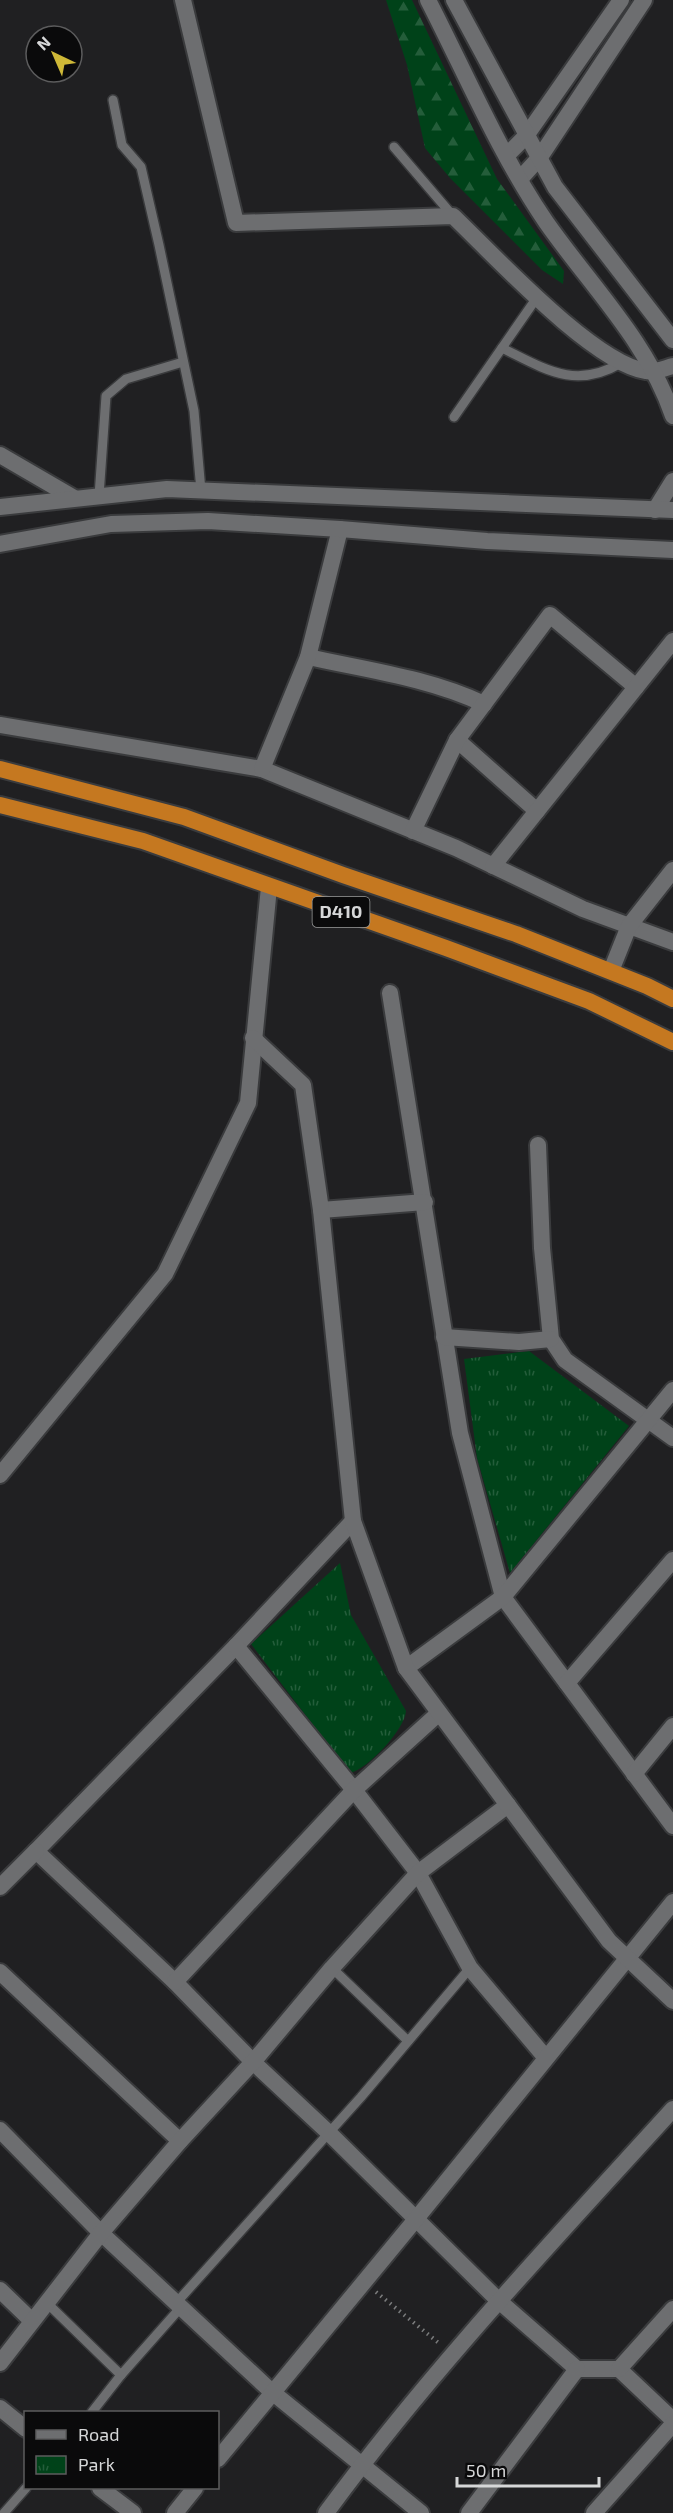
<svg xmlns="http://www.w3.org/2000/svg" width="673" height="2513" viewBox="0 0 673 2513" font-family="'Exo 2',sans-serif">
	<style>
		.forest { fill: url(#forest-firs) }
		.park { fill: url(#park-tufts) }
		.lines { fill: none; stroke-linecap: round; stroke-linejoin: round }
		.service-casing { stroke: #3a3b3d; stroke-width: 12 }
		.minor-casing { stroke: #3a3b3d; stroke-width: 20 }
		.tertiary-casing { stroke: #3a3b3d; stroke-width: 20 }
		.secondary-casing { stroke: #3a3b3d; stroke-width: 20 }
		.trunk-casing { stroke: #3a3b3d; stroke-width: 20 }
		.path { stroke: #7b7c7d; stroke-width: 4; stroke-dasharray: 1.5 4.5; stroke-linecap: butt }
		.service { stroke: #6d6e70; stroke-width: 9 }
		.minor { stroke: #6d6e70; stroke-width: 16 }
		.tertiary { stroke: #6d6e70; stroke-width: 16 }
		.secondary { stroke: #6d6e70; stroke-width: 16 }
		.trunk { stroke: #c57820; stroke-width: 16 }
		.labels { text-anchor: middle; stroke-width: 6; stroke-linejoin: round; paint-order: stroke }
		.shield { fill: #0a0a0b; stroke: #999a9a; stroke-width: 1.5 }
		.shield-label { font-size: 18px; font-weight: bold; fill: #d6d7d8 }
	</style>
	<defs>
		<pattern id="forest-firs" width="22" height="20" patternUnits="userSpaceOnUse" patternTransform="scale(1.5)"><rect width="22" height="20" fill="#004219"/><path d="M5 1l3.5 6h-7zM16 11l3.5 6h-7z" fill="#245d3a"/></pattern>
		<pattern id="park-tufts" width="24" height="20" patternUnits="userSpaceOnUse" patternTransform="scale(1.5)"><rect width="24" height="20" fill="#004219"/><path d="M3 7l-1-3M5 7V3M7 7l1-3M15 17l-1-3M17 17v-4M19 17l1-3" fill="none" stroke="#245d3a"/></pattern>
	</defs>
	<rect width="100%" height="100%" fill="#202022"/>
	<polygon class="forest" points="386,0 412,0 497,179 564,271 563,284 542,270 450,178 425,148 407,65"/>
	<g class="park">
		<polygon points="529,1351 629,1426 510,1573 477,1458 464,1359"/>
		<path d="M 340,1563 L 351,1615 L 406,1711 C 405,1729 368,1769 350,1773 L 251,1644 Z"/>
	</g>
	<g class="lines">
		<defs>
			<g id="service">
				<polyline points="113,100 122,145 141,167 159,245 194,411 201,491"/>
				<polyline points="394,147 453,216"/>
				<path d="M 502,348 C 545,369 575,390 621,363"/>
				<polyline points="454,417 538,296"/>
				<polyline points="99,496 106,396 126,379 183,362"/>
				<polyline points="332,1968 408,2041"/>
				<polyline points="177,2302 361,2097 470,1968"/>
				<polyline points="47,2303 121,2375"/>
				<polyline points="92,2412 121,2375 182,2306"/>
				<polyline points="4,2513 26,2488"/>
			</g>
			<g id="minor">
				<path d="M 183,0 L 236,223 L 453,216 C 494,255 593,363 646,371 C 655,373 665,368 673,366"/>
				<polyline points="507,155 526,136 621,0"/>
				<polyline points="520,179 540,157 644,0"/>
				<path d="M 308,657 C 367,670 429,678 484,704"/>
				<polyline points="0,725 262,769 456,848 583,909 673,942"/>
				<polyline points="457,740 537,811"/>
				<polyline points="262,769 308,657 340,529"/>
				<polyline points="413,831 457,740 550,615 636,687"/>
				<polyline points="493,866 673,641"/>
				<polyline points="611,971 629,926 673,870"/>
				<polyline points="390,993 460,1433 503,1597 673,1826"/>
				<polyline points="538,1145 542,1248 551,1339 565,1360 673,1438"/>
				<polyline points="321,1210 425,1202"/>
				<polyline points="444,1337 519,1342 551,1339"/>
				<polyline points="0,1475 165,1274 248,1103 269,887"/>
				<polyline points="353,1521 236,1646 36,1851 175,1982 253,2062 329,2133 499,2301 577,2369 619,2369 673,2420"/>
				<polyline points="236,1646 354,1790 418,1873 470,1968 546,2058"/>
				<polyline points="406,1668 503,1597 673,1390"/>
				<polyline points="567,1683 673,1560"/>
				<polyline points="634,1774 673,1726"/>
				<polyline points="0,1887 36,1851"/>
				<polyline points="0,1972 180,2141"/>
				<polyline points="175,1982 354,1790 439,1713"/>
				<polyline points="0,2130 101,2233 272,2392 421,2513"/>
				<polyline points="0,2290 32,2321"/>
				<polyline points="0,2363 101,2233 180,2141 253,2062 332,1968 418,1873 508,1805"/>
				<polyline points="619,2369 673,2309"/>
				<polyline points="0,2408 26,2429"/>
				<polyline points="218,2459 416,2219 673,1902"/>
				<polyline points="100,2488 133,2513"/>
				<polyline points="175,2513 195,2488"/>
				<path d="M 326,2513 C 431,2370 554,2240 673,2109"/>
				<polyline points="469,2513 577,2369"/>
				<polyline points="594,2513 673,2424"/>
			</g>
			<g id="tertiary">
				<path d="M 428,0 C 466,74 499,153 546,222 C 590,285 648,342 673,416"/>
				<polyline points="454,0 555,187 673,340"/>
				<polyline points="0,455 74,498"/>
				<polyline points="655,510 673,481"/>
				<polyline points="253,1038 303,1085 321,1210 353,1521 406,1668 609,1941 673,2001"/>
			</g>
			<g id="secondary">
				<polyline points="0,507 167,489 673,510"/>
				<polyline points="0,544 111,524 208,521 340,529 487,541 673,550"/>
			</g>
			<g id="trunk">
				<polyline points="0,769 184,817 343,875 516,934 647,986 673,999"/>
				<polyline points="0,805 143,841 446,948 589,1001 673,1042"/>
			</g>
		</defs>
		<use href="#service" class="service-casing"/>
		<use href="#minor" class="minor-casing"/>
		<use href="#tertiary" class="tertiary-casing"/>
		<use href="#secondary" class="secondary-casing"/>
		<use href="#trunk" class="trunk-casing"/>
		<polyline class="path" points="376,2292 440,2344"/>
		<use href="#service" class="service"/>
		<use href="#minor" class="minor"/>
		<use href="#tertiary" class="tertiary"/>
		<use href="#secondary" class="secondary"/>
		<use href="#trunk" class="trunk"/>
	</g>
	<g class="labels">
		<rect class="shield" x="312.5" y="897" width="57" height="30" rx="4.5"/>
		<g class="shield-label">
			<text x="341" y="918">D410</text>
		</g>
	</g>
	<rect x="24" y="2411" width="195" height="78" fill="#0a0a0b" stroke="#5c5c5d" stroke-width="1.5"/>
	<rect x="36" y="2430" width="30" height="9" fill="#6d6e70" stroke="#5c5c5d" stroke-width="1.5"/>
	<text x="78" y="2441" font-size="18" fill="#d6d7d8">Road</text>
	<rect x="36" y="2456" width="30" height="18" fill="url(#park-tufts)" stroke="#5c5c5d" stroke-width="1.5"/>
	<text x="78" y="2471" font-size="18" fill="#d6d7d8">Park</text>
	<g transform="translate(54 54) rotate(316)"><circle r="28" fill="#0a0a0b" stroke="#5c5c5d" stroke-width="1.5"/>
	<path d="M0-4.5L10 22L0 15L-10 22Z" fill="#ceb837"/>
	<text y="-9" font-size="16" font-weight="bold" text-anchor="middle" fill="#d6d7d8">N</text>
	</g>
	<path d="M457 2477v9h142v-9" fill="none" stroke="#d6d7d8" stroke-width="3"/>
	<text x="466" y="2477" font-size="18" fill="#d6d7d8" stroke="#0a0a0b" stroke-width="4.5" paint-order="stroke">50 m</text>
</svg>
